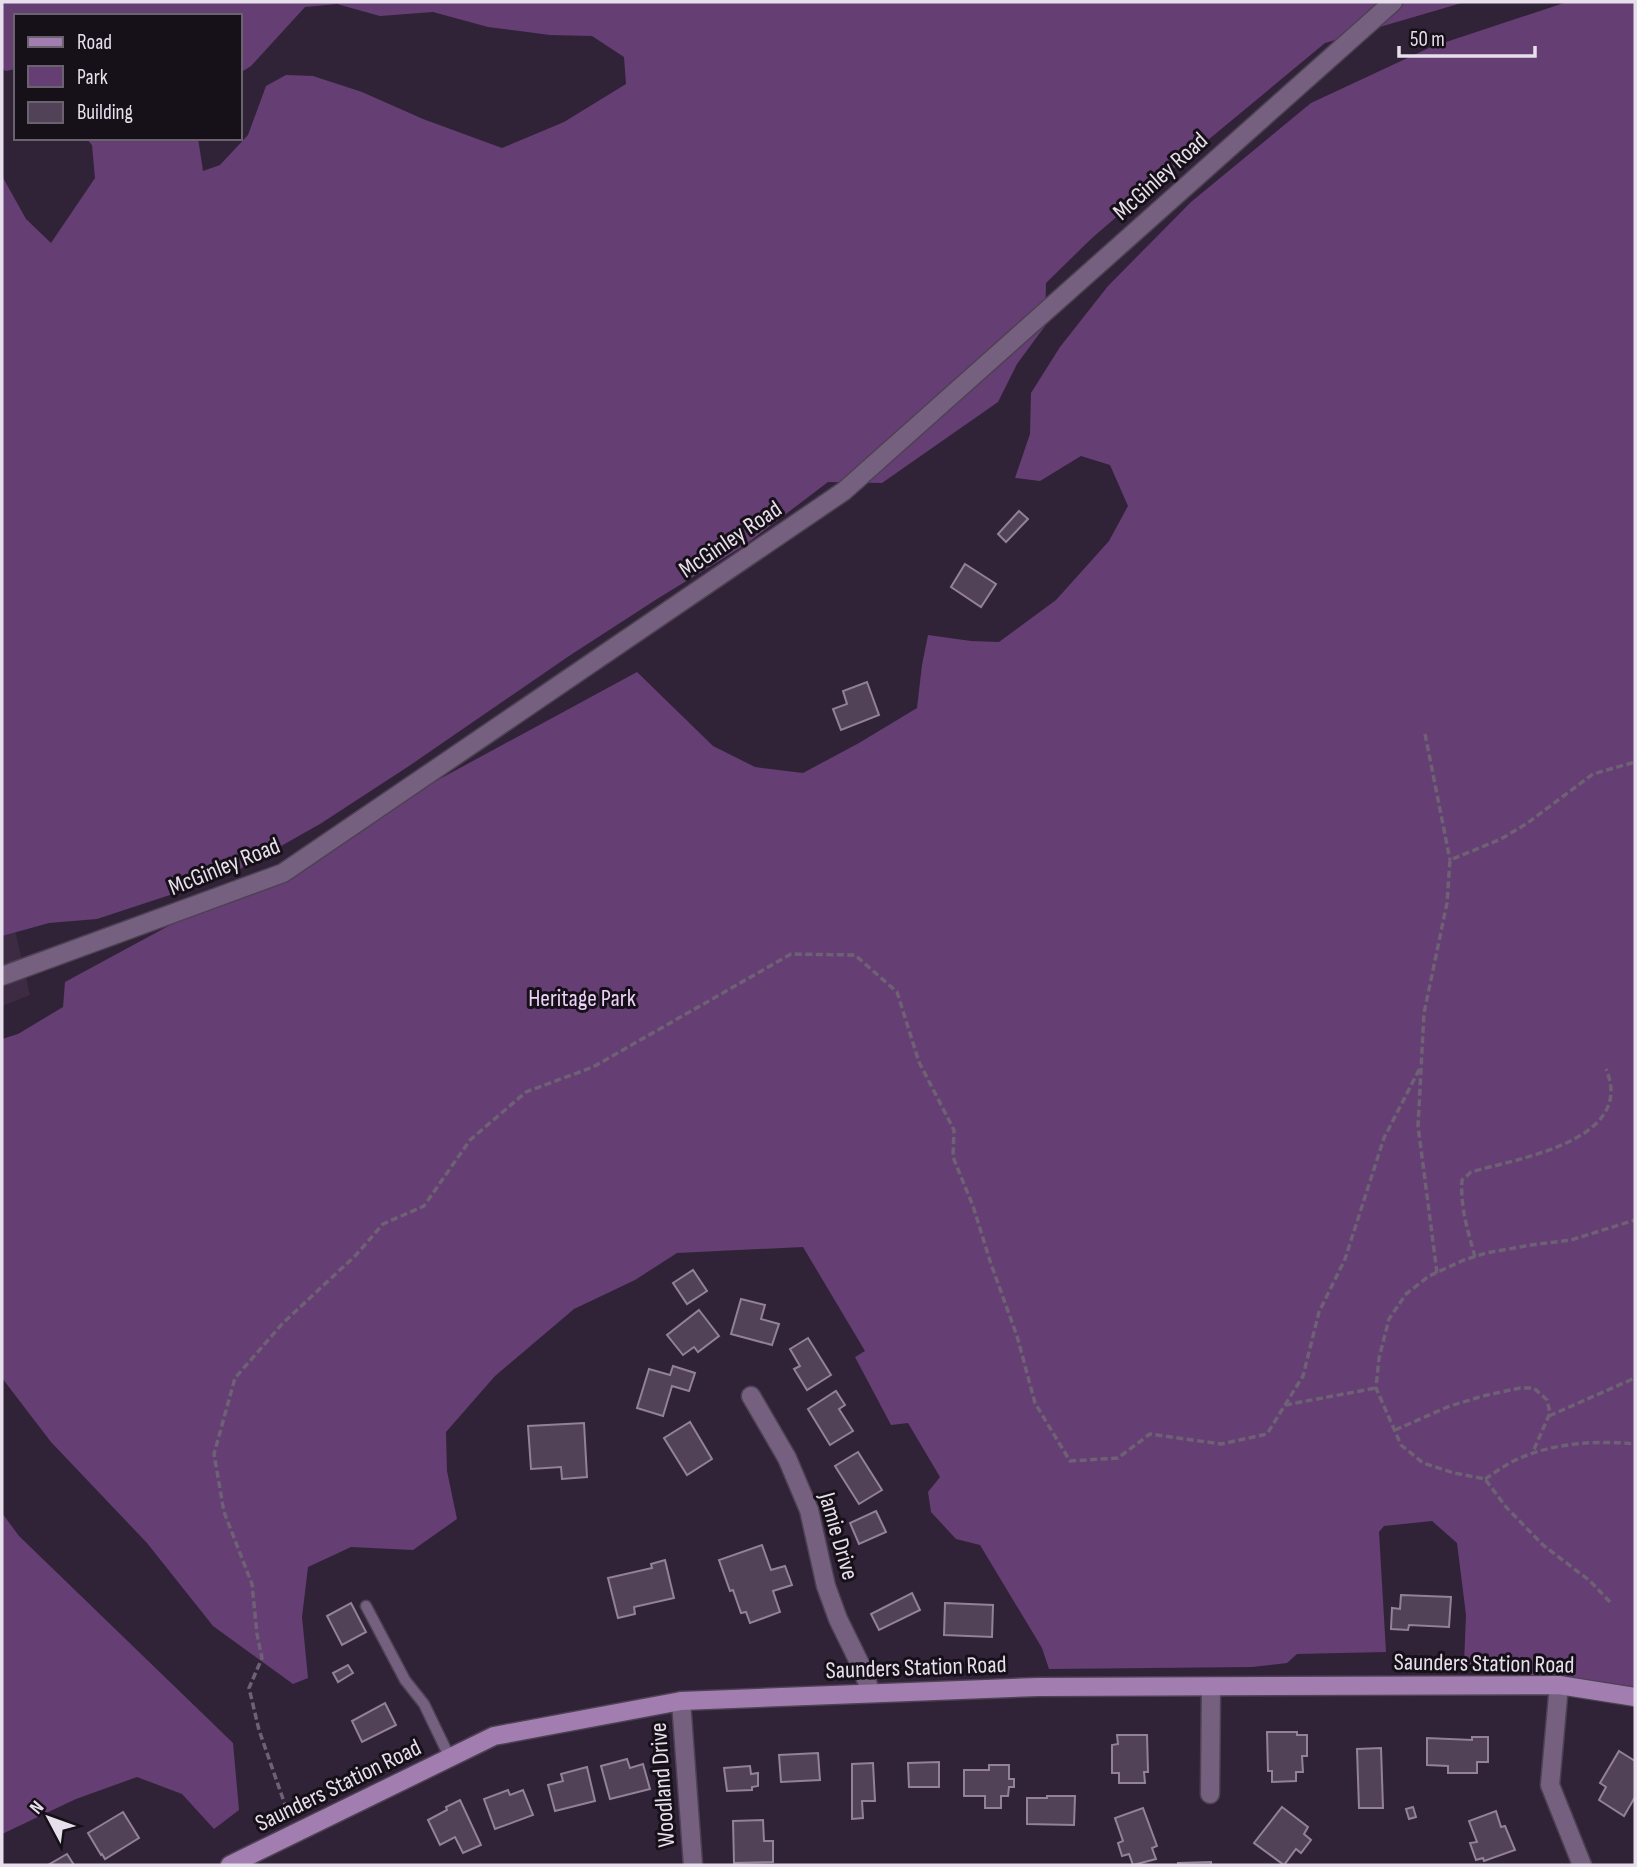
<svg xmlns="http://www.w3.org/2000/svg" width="1637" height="1867" viewBox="0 0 1637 1867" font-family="'Sofia Sans Condensed',sans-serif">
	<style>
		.built { fill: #3d2b44 }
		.green { fill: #653e74 }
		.building { fill: #514257; stroke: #928199; stroke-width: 2 }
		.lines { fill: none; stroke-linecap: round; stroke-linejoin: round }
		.lane-casing { stroke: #4e4154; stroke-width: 13 }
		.street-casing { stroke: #4e4154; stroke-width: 21 }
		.secondary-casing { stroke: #4e4154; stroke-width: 21 }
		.path { stroke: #6d6173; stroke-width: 3.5; stroke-dasharray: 7 3.5; stroke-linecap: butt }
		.lane { stroke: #76607f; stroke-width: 10 }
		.street { stroke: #76607f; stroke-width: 18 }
		.secondary { stroke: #a27eb0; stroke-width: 18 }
		.labels { text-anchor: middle; stroke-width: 6; stroke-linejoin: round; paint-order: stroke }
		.street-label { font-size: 24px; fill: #e8dfec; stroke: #161018 }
		.park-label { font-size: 24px; fill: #edd1f8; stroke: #161018 }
	</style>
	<rect width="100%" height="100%" fill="#312337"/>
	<polygon class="built" points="2,874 30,995 2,1006"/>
	<g class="green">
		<polygon points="2,2 1465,2 1325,43 1156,183 1092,238 1046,283 1045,326 1017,364 998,402 882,483 828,482 745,545 657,599 569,656 409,766 320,824 240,869 182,891 97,919 49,923 2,936 2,176 26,219 51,243 95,178 92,145 86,138 198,138 203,171 220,165 248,135 266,86 286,75 313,76 362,92 423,119 502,148 564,122 626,84 624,57 592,36 550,35 488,27 433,12 380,16 337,4 305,7 251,66 240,73 240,16 16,16 16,69 6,71 2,69"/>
		<polygon points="1567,2 1635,2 1635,1689 1526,1675 1527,1668 1493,1669 1464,1664 1466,1615 1457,1543 1432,1521 1384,1526 1379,1532 1386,1652 1297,1654 1287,1663 1252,1667 1049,1669 1042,1648 980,1545 956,1539 931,1512 928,1492 940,1477 908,1423 891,1425 855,1357 865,1351 803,1247 677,1253 635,1280 574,1309 495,1376 446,1432 447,1471 457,1519 413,1550 351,1547 308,1567 302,1617 308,1678 293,1684 213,1626 147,1543 51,1442 2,1378 2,1039 18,1034 63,1007 65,982 637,672 713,746 755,767 803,773 859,743 917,708 922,665 928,635 971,641 999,642 1056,600 1109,541 1128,506 1110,465 1081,456 1040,481 1015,478 1030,434 1031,393 1060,347 1108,286 1191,202 1311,103 1431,47"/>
		<polygon points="2,1513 19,1536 233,1743 239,1810 214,1829 182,1794 137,1777 76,1799 2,1834"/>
	</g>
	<g class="building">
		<polygon points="1019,511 1028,519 1006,542 998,534"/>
		<polygon points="965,564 996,584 981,607 951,587"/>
		<polygon points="867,682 879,715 841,730 833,709 847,704 843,691"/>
		<polygon points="693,1270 707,1291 687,1304 673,1283"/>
		<polygon points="741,1299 765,1305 761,1319 779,1324 772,1345 731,1334"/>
		<polygon points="699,1310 719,1336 698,1352 694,1347 683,1355 667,1335"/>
		<polygon points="808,1338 831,1375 807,1390 794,1369 800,1366 790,1349"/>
		<polygon points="673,1366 695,1373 689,1391 672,1386 663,1416 637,1408 649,1369 670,1375"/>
		<polygon points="836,1391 845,1405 839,1409 853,1431 830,1445 808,1409"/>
		<polygon points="690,1422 712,1459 687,1475 664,1438"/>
		<polygon points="584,1423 587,1477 562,1479 561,1467 531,1469 528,1426"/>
		<polygon points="858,1452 882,1490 859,1504 835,1466"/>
		<polygon points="876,1511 886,1532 859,1544 850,1523"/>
		<polygon points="762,1545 771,1570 785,1566 792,1585 773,1591 780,1612 750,1623 746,1612 741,1613 733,1590 730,1591 719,1560"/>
		<polygon points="665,1560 674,1598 634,1607 635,1614 618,1618 608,1578 652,1568 651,1564"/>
		<polygon points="912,1593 920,1610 879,1630 871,1614"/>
		<polygon points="1401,1595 1451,1597 1449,1627 1409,1625 1408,1630 1391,1629 1392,1608 1400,1609"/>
		<polygon points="351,1603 366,1632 342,1645 327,1616"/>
		<polygon points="945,1603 993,1605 992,1637 944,1635"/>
		<polygon points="348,1665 353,1673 338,1682 333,1673"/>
		<polygon points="385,1703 396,1725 362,1742 352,1721"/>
		<polygon points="1267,1732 1297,1732 1297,1735 1307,1735 1307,1756 1302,1756 1303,1772 1296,1772 1296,1781 1272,1782 1272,1771 1268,1771"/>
		<polygon points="1117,1735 1147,1735 1148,1772 1144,1772 1145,1783 1119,1783 1119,1773 1112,1773 1112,1745 1118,1744"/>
		<polygon points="1472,1737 1488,1737 1488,1762 1477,1762 1477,1773 1448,1773 1448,1766 1427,1765 1427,1738 1472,1740"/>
		<polygon points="1381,1748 1383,1808 1359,1808 1357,1749"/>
		<polygon points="1619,1751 1635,1761 1635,1797 1624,1816 1599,1800 1606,1787 1600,1783"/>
		<polygon points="818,1753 820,1780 781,1782 779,1755"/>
		<polygon points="627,1759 630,1768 643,1764 650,1789 610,1799 601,1766"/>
		<polygon points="939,1762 939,1787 909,1787 908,1763"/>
		<polygon points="873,1763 875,1801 862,1801 863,1818 852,1819 852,1764"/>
		<polygon points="989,1765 1009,1765 1009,1779 1014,1779 1014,1787 1009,1787 1008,1796 1001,1796 1001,1808 985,1808 985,1796 964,1796 964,1770 989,1770"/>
		<polygon points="750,1766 751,1774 758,1773 758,1786 752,1787 752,1790 727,1791 724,1768"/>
		<polygon points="587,1767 595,1801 555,1811 548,1785 563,1781 561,1774"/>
		<polygon points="508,1790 510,1795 523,1790 533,1815 495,1829 484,1799"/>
		<polygon points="1047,1796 1075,1796 1074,1825 1027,1824 1027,1798 1047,1798"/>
		<polygon points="460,1800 481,1845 463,1853 455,1837 440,1845 428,1820 447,1810 446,1807"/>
		<polygon points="1282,1807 1308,1827 1304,1834 1311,1840 1301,1853 1296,1849 1284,1865 1254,1843"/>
		<polygon points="1413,1807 1416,1817 1409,1819 1406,1809"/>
		<polygon points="1143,1808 1157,1846 1152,1848 1156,1859 1133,1865 1129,1854 1122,1856 1118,1843 1123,1841 1115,1818"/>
		<polygon points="1496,1811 1501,1827 1505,1826 1515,1850 1484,1861 1483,1858 1476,1860 1470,1843 1477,1842 1469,1821"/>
		<polygon points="123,1812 139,1838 105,1859 102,1854 101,1855 88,1833"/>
		<polygon points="763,1820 764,1841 773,1841 773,1862 734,1863 733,1821"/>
		<polygon points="67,1854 74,1865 48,1865"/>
		<polygon points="1211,1862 1211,1865 1178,1865 1178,1863"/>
	</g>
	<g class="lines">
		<defs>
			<polyline id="lane" points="366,1606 405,1680 424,1704 450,1758"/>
			<g id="street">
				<polyline points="2,976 283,873 844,491 1393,2"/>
				<polyline points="751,1396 787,1458 809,1510 826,1586 838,1619 862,1668 871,1693"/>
				<polyline points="1559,1685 1550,1785 1582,1865"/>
				<polyline points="681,1701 693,1865"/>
				<polyline points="1210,1794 1211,1687"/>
			</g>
			<polyline id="secondary" points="230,1865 494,1736 681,1701 1038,1687 1559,1685 1635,1697"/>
		</defs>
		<use href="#lane" class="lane-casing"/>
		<use href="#street" class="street-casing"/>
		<use href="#secondary" class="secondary-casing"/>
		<g class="path">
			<polyline points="1425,734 1450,860"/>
			<path d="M 1475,1257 C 1468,1231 1460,1207 1462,1180 L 1471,1172 C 1514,1159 1637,1142 1606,1069"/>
			<polyline points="1437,1273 1418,1126 1424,1013 1447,903 1450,860 1501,839 1526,824 1593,774 1635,762"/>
			<polyline points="1285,1405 1376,1388"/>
			<polyline points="1549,1416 1635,1378"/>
			<polyline points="1395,1430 1450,1406 1483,1396 1520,1388 1534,1388 1547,1400 1550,1413 1532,1454"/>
			<path d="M 1485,1479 C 1496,1472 1506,1464 1518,1459 C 1553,1443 1597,1440 1635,1444"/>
			<polyline points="1610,1602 1590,1581 1543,1545 1506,1507 1485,1479 1454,1473 1423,1463 1401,1445 1376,1388 1379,1358 1389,1319 1406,1294 1429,1276 1464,1260 1486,1253 1531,1245 1571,1240 1635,1220"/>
			<polyline points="290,1819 259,1730 249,1688 262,1658 257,1634 252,1584 224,1512 214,1454 235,1378 283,1323 356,1255 383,1224 424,1206 470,1140 526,1092 593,1067 791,954 855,955 897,992 919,1062 954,1130 953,1157 973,1206 991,1264 1017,1336 1035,1403 1070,1461 1118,1458 1150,1434 1221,1444 1267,1434 1303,1376 1319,1312 1345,1259 1384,1138 1421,1066"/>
		</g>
		<use href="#lane" class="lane"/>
		<use href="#street" class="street"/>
		<use href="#secondary" class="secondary"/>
	</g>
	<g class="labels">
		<g class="street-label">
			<text transform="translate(1160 176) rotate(-42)" y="8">McGinley Road</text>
			<text transform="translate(730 539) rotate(-34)" y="8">McGinley Road</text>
			<text transform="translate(224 866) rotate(-22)" y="8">McGinley Road</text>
			<text transform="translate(839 1536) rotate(74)" y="8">Jamie Drive</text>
			<text transform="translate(1484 1663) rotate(1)" y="8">Saunders Station Road</text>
			<text transform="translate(916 1667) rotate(-2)" y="8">Saunders Station Road</text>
			<text transform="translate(338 1785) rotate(-26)" y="8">Saunders Station Road</text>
			<text transform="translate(662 1785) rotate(-94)" y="8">Woodland Drive</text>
		</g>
		<g class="park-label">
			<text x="582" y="1006">Heritage Park</text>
		</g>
	</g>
	<rect width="1637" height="1867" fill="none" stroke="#e8dfec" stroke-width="7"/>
	<rect x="14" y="14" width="228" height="126" fill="#161018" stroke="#6a636d" stroke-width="2"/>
	<rect x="28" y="37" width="35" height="10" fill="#a27eb0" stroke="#6a636d" stroke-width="2"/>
	<text x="77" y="49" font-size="21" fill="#e8dfec">Road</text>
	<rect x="28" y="66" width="35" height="21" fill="#653e74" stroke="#6a636d" stroke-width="2"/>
	<text x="77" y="84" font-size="21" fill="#e8dfec">Park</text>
	<rect x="28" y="102" width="35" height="21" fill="#514257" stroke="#6a636d" stroke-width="2"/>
	<text x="77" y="119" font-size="21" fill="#e8dfec">Building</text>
	<g transform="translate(49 1818) rotate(311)" stroke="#161018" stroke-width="5" paint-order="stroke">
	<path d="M0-5L12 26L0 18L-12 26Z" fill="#e8dfec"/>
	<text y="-10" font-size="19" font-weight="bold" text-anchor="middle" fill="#e8dfec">N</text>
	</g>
	<path d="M1399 46v10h136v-10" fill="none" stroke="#e8dfec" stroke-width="3.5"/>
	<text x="1410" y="46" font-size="21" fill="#e8dfec" stroke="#161018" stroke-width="5" paint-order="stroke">50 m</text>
</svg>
